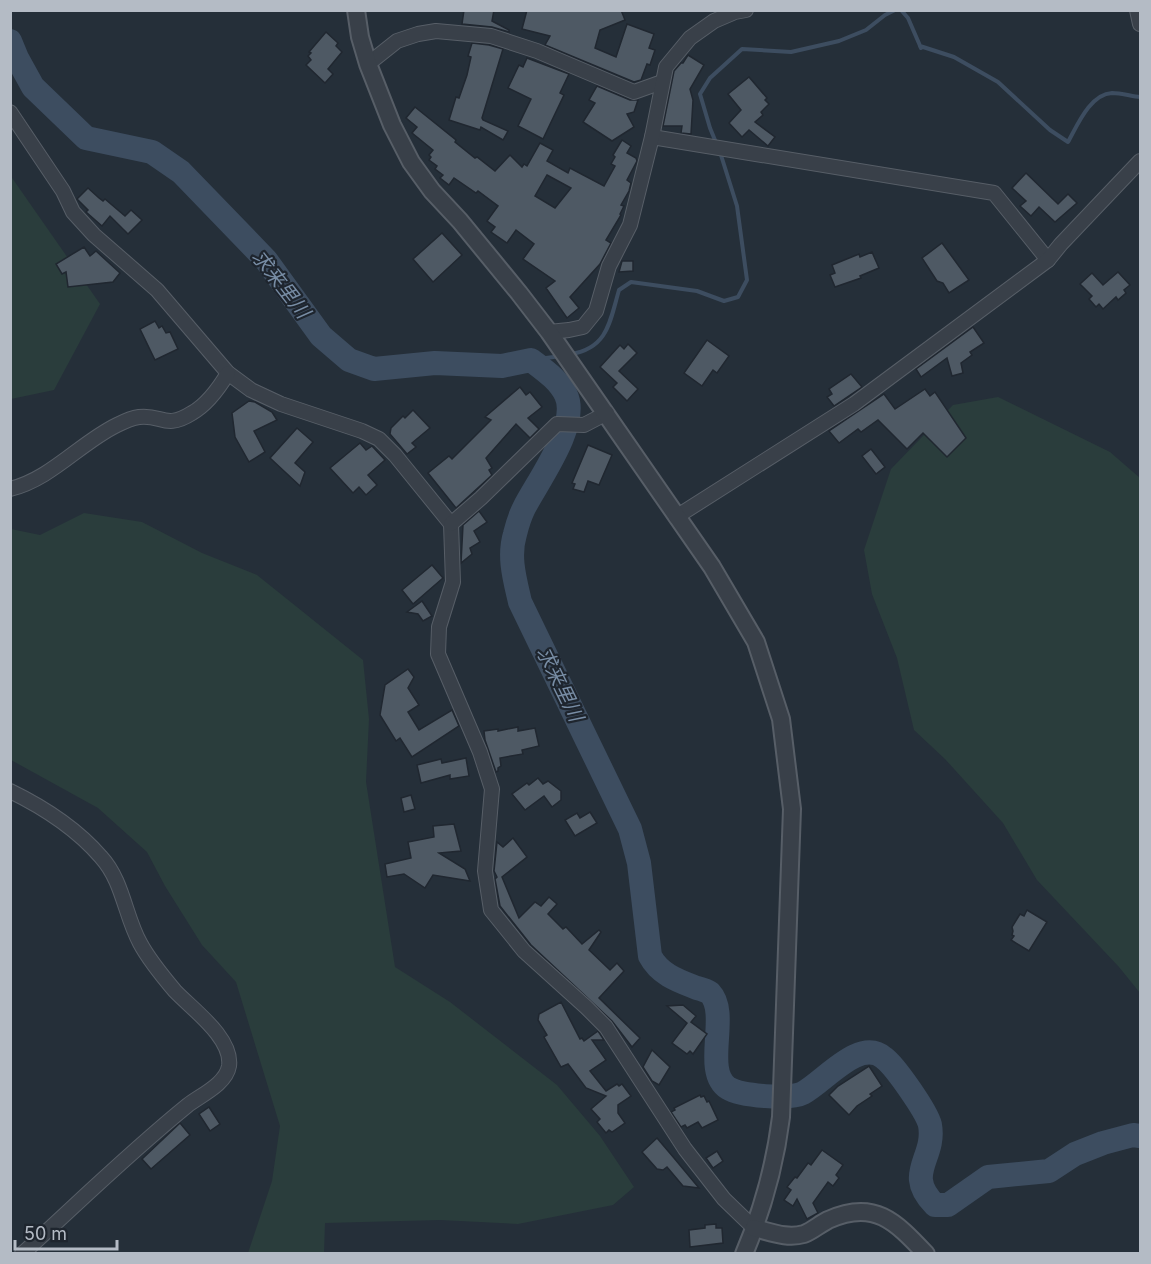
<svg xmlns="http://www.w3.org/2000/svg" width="1151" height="1264" viewBox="0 0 1151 1264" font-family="Inter,'Noto Sans JP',sans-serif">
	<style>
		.green { fill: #2a3d3c }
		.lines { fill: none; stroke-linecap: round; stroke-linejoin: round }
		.stream { stroke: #3d4d60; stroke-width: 4 }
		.river { stroke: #3d4d60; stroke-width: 24 }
		.building { fill: #4e5964; stroke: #202730; stroke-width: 1.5; fill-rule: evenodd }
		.minor-casing { stroke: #575e67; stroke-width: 16 }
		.tertiary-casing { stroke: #575e67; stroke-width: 20 }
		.minor { stroke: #394049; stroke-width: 14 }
		.tertiary { stroke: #394049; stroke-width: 16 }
		.labels { text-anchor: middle; stroke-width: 4.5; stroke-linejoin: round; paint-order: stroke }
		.water-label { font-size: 20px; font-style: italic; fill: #788da5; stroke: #1e252e }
	</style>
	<rect width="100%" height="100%" fill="#252f39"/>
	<g class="green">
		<polygon points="10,175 100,304 54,390 11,399"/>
		<polygon points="998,397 1110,452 1140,478 1140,993 1119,967 1037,880 1003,823 945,759 914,730 897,658 872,594 864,550 891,469 953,405"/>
		<polygon points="84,513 142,522 202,553 257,575 363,660 369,719 366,782 395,967 450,1002 557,1085 600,1136 634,1187 613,1205 518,1224 440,1220 325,1223 324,1253 248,1253 272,1181 280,1126 236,982 202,945 165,886 147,852 98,808 11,760 11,529 40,535"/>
	</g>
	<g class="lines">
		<g class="stream">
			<path d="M 901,10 L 908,18 L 921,48 L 920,46 L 954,57 L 998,82 L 1050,130 L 1068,142 C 1077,126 1090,94 1112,93 C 1121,93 1131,96 1140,97"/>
			<polyline points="717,145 710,128 700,94 710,78 742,49 791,52 839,41 866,30 885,15 895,10"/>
			<path d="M 571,354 C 608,348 610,321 619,290 L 631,282 L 697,291 L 724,301 L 738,297 L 747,280 L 737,206 L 720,152"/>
			<polyline points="531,360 561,356"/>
		</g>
		<path class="river" d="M 10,41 L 17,58 L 33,87 L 86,138 L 152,152 L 181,172 L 266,260 L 321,336 L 349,360 L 374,369 L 435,363 L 502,366 L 531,360 C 544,370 559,380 566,395 C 580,425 537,482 524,508 C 520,516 517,526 515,534 C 508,557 515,580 520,602 L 630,829 L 639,863 L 650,956 C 660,975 679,981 697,988 C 701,989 707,991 710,993 C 730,1014 702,1071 728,1088 C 741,1096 790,1100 803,1093 C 825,1081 860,1037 884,1058 C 895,1066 927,1112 930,1125 C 936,1159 903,1173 935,1205 L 948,1205 L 988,1177 L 1049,1171 L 1075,1154 L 1103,1143 L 1133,1135 L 1140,1136"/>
	</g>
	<g class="building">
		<polygon points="464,10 494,10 492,21 509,30 509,32 492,27 462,24"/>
		<polygon points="527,10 621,10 625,20 600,30 595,48 616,57 627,24 654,34 649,48 655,50 650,65 647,64 641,80 634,82 545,45 550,36 522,29"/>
		<polygon points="326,32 338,43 336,46 342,52 328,69 333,74 325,83 306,65 311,60 308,56 311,53 309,52"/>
		<polygon points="472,43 489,45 503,49 482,118 483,120 508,131 503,140 481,127 480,130 449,120 456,97 459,98 467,75 471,57 468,56"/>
		<polygon points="688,55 704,65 690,89 693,100 691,134 681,133 682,126 663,126 674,71 681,63 683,63"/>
		<polygon points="527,58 569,74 560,93 564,95 543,139 518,126 531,99 508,88 519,65 523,67"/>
		<polygon points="749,77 767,98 765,100 769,104 761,112 763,115 755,122 775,137 768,146 749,130 742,137 729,123 741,110 728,94"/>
		<polygon points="597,86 630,100 638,100 634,112 627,114 634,127 612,141 583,122 595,103 589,100"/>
		<path d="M 415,107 L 456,140 L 455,142 L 475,158 L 477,157 L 495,171 L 510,155 L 522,167 L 524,164 L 527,166 L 540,143 L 553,150 L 547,161 L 568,173 L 570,168 L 604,186 L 615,166 L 611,164 L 615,157 L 613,155 L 622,140 L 631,146 L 627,153 L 636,158 L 637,161 L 627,180 L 631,183 L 629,191 L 621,205 L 624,206 L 620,214 L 621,215 L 606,240 L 611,243 L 600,264 L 570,297 L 579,308 L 567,318 L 546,288 L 555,281 L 523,259 L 534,244 L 516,230 L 507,243 L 491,232 L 495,227 L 487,221 L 498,206 L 478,191 L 476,193 L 454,178 L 449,185 L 440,178 L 443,175 L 435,169 L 437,166 L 429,160 L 431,157 L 429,155 L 433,150 L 412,133 L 417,127 L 406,118 ZM 547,175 L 571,188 L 555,208 L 535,196 Z"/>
		<polygon points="1026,173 1058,204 1068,194 1077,203 1055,222 1039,207 1031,216 1020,206 1026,201 1012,188"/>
		<polygon points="88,188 99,198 103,201 105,199 125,216 131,210 142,220 128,234 110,216 102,226 86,212 88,210 77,199"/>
		<polygon points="442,233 462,255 433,282 413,259"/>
		<polygon points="942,243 969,280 949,293 943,283 937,281 922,258"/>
		<polygon points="84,247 90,256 96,251 120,273 113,282 68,287 66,272 62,274 56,264"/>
		<polygon points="872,252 879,268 860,276 861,278 835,287 830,275 835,273 832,265 859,254 860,257"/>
		<polygon points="622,261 633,261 633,271 619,272"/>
		<polygon points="1118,272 1130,285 1124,290 1126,293 1118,300 1116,297 1103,309 1099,304 1096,307 1089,299 1092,296 1080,284 1092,273 1103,285"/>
		<polygon points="155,321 159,328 162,326 166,333 170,332 178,349 155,360 140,329"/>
		<polygon points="973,327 984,343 970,352 972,355 961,363 963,373 952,376 947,358 921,377 916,369"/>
		<polygon points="707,340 729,356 717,373 713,370 702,386 684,373"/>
		<polygon points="628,344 637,353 619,371 638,389 627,401 613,387 617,383 600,367 620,345 624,349"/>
		<polygon points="851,374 862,387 834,406 827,397 832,394 829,389"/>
		<polygon points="520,387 526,395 530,392 542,407 528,418 539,429 530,438 516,424 486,458 492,468 489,470 492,475 456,508 428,473 449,456 452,459 491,420 485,417"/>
		<polygon points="925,389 930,396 935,392 966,438 947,457 923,433 907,449 878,420 861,432 858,429 839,443 829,431 884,394 895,409"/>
		<polygon points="249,401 255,402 272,412 277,420 254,431 265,452 249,462 235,437 232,413"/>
		<polygon points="413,410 430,428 412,443 416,447 407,454 390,434 391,428 403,416 405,418"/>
		<polygon points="297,428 313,442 295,463 305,472 300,486 270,458"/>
		<polygon points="360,443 366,450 372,446 385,460 368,475 377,485 366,495 359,487 353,493 330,468"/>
		<polygon points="588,445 612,455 599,485 588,481 584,492 573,489 575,484 572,483"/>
		<polygon points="871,449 885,467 876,474 862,456"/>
		<polygon points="479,511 487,522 474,531 480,542 470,548 472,554 461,563 463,525"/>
		<polygon points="432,565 443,578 413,604 402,590"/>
		<polygon points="422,601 432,616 423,621 418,614 407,612"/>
		<polygon points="408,669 414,677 408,688 419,705 408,712 419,730 452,710 459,726 412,757 400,738 396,741 380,715 385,685"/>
		<polygon points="518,727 518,731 535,728 539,746 522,750 523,754 500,758 501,766 498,768 498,771 496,772 485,740 484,731 498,729 498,731"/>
		<polygon points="466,758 469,776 450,779 450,775 421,783 417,765 441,759 442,763"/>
		<polygon points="538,778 543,784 548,781 561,791 561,800 552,807 544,796 525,810 512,794 527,783 529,785"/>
		<polygon points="411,795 415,809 404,812 401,798"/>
		<polygon points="590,812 597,823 575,836 565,820 577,813 580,818"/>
		<polygon points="454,824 461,851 439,853 465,869 470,881 433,875 425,888 404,874 387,877 385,864 411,858 408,842 434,837 433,826"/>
		<polygon points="513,838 527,857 502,877 519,918 535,902 541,906 549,897 557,904 548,914 563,929 566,927 582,944 599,930 601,932 589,950 610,970 617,963 624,971 599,998 640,1038 632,1047 612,1021 531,945 500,906 495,879 497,877 494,871 497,842 503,847"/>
		<polygon points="1027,910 1047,922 1029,951 1011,940 1014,936 1012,935 1013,931 1012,927 1020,914 1024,916"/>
		<polygon points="561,1002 580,1039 582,1038 584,1041 598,1031 604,1040 592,1040 606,1060 590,1071 606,1091 617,1084 619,1086 622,1084 631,1096 618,1105 618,1113 625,1123 612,1132 609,1130 606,1133 597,1122 600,1119 591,1109 606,1096 586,1088 568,1064 561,1067 544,1037 547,1035 538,1020 539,1014"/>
		<polygon points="683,1005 696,1016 691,1022 707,1034 693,1054 690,1051 687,1054 672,1043 687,1023 667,1006"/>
		<polygon points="652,1050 670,1067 659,1085 652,1081 643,1067"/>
		<polygon points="869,1066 882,1086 870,1094 872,1096 857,1106 849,1115 829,1095 838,1086"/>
		<polygon points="700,1095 701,1097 704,1096 707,1102 709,1101 718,1120 702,1128 698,1122 687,1128 685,1125 681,1127 671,1112 675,1110 674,1108"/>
		<polygon points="209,1107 220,1124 210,1131 199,1114"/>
		<polygon points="180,1123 190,1135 151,1169 142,1159"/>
		<polygon points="657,1138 674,1158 699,1188 683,1186 667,1167 663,1170 657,1169 642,1152"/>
		<polygon points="822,1150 843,1165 836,1175 839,1178 833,1186 828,1182 813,1203 818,1213 807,1219 797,1199 793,1206 784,1200 791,1190 787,1187 795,1177 797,1178 808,1163 811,1165"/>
		<polygon points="717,1151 723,1161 713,1168 706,1158"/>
		<polygon points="716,1224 716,1228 722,1228 723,1243 690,1247 689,1230 705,1228 705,1225"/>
	</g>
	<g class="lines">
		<defs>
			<g id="minor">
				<polyline points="1137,10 1140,24"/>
				<polyline points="368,64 397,41 418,34 436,31 491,36 537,51 634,92 662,82"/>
				<polyline points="10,112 63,191 73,212 94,235 157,290 228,373 251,390 281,404 362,431 379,439 395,455 451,524 453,582 439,627 438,654 480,752 492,789 485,871 491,910 524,951 586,1007 606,1027 685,1149 724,1199 754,1228"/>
				<polyline points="652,137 994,193 1048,260"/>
				<polyline points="549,332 569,330 583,327 596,311 609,266 630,225 652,137 666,67 690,38 714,21 735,12 746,10"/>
				<path d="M 10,489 C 51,479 80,443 117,425 C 123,422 132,418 139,417 C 162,414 165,430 192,413 C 208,404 219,388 228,373"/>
				<polyline points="676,517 854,404 1048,260 1061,244 1140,161"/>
				<polyline points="451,524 481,498 557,424 584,425 607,413"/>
				<path d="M 10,791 C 45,808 76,828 101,857 C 123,881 125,916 140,943 C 148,958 164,978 175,991 C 192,1009 233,1038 229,1066 C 226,1084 201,1095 188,1105 C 130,1152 77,1204 22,1254"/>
			</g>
			<g id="tertiary">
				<path d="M 356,10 L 360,37 L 368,64 L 392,125 L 411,162 L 432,191 L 460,221 L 519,293 L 549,332 L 712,567 L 756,642 L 781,719 L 792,809 L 781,1117 C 775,1165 763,1209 744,1254"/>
				<path d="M 754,1228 C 771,1232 787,1239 804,1234 C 812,1231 820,1224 828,1220 C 874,1199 895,1221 926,1254"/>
			</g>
		</defs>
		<use href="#minor" class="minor-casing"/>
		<use href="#tertiary" class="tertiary-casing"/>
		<use href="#minor" class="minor"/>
		<use href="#tertiary" class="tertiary"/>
	</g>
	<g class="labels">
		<g class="water-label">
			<text transform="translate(281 284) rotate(52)" y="7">求来里川</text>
			<text transform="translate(560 684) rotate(64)" y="7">求来里川</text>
		</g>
	</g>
	<rect width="1151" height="1264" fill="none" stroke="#b4bbc5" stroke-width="24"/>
	<path d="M15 1240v9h102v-9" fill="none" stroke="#b4bbc5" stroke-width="3"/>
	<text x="24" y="1240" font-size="18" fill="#b4bbc5" stroke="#1e252e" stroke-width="4.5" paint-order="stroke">50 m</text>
</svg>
